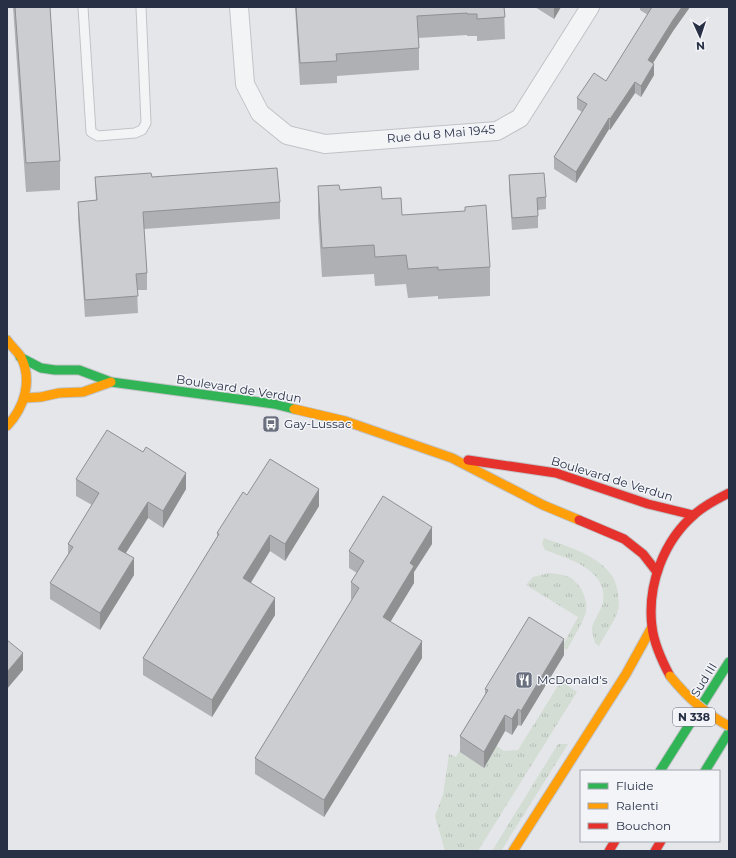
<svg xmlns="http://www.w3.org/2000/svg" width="736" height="858" viewBox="0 0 736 858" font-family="Montserrat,sans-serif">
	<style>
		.grass { fill: url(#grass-tufts) }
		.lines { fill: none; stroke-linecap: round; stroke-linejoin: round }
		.lane-casing { stroke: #c1c3c7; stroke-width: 11 }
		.street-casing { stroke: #c1c3c7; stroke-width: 20 }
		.fast-casing { stroke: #c1c3c7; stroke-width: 11 }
		.slow-casing { stroke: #c1c3c7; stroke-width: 11 }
		.jam-casing { stroke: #c1c3c7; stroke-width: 11 }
		.lane { stroke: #f3f4f6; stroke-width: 9 }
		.street { stroke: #f3f4f6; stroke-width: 18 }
		.fast { stroke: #30b455; stroke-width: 9 }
		.slow { stroke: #ff9f0a; stroke-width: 9 }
		.jam { stroke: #e5322d; stroke-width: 9 }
		.slow-bridge-casing { stroke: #c1c3c7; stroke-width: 11; stroke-linecap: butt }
		.slow-bridge { stroke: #ff9f0a; stroke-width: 9 }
		.wall { fill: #afb0b4 }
		.shaded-wall { fill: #8e9092 }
		.building { fill: #cbcdd1; stroke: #8e9092 }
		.labels { text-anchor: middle; stroke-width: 3; stroke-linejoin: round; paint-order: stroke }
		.shield { fill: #f2f4f8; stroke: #656b7b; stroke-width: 1 }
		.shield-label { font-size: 11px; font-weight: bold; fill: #283045 }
		.street-label { font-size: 12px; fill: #283045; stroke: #f2f4f8 }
		.poi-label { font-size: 12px; fill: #283045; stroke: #f2f4f8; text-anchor: start }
	</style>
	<defs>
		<pattern id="grass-tufts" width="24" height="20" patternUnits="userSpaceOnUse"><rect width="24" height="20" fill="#d3ddd4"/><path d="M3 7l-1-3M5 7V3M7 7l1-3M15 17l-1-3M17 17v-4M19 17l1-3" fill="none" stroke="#b5beb7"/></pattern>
	</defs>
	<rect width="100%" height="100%" fill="#e4e6e9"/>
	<g class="grass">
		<path d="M 544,538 C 571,548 617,560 618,595 C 618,600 620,606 618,610 C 614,623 605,634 599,646 L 595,643 C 594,639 592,633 592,628 C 592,624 601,610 603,603 C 609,569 568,559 545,550 L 542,544 Z"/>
		<path d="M 549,573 C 556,574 564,574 571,578 C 581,585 588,599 586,611 C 585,619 571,642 567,650 L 562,647 L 578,617 L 526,585 L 533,577 Z"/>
		<polygon points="561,681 577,692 478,851 445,851 435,816 443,795 449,754 456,757 471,731 486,739 504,751 518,750"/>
		<polygon points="558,744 568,744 501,851 492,851"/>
	</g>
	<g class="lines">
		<defs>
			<polyline id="lane" points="83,7 91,132 98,136 135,133 142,130 146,123 141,7"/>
			<polyline id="street" points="239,7 245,84 260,113 287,135 325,144 497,131 520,118 590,7"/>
			<g id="fast">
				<polyline points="20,357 41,368 55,370 79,370 111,382 274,404 294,409"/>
				<polyline points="660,771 729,662"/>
				<polyline points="705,771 729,732"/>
			</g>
			<g id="slow">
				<path d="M 7,340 C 11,346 17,351 21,357 C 33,381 24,408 7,426"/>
				<polyline points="25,398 41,397 59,393 83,392 111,382"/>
				<polyline points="294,409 345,421 452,458 543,505 579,520"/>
				<polyline points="513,851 626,674 652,627"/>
			</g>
			<g id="jam">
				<polyline points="468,460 556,473 648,504 693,515"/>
				<polyline points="579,520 624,539 643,554 657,572"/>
				<path d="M 670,676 C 662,661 654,644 652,627 C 647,586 663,541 695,514 C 705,505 717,499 729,493"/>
				<polyline points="609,851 615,841"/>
				<polyline points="655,851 661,841"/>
			</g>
		</defs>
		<use href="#lane" class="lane-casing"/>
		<use href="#street" class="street-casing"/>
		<use href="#fast" class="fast-casing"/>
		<use href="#slow" class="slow-casing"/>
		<use href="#jam" class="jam-casing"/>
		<use href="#lane" class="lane"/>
		<use href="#street" class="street"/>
		<use href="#fast" class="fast"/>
		<use href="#slow" class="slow"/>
		<use href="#jam" class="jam"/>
		<defs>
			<path id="slow-bridge" d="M 670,676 C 687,697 705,714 729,726"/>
		</defs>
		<use href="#slow-bridge" class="slow-bridge-casing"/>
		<use href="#slow-bridge" class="slow-bridge"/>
	</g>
	<g class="wall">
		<polygon points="13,7 50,7 60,161 60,190 26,192"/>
		<polygon points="295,7 504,7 505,39 477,41 477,36 467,36 467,35 418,38 419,48 419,70 337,76 337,83 300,85"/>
		<polygon points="535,7 561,7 554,19"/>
		<polygon points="640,7 690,7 673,31 653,63 654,75 641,97 635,93 610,130 609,129 576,183 554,169 554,157 582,112 577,109 577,98 606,81 648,15 640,10"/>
		<polygon points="509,175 546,197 546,209 538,210 538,228 512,230 509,187"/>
		<polygon points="95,177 152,177 280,202 280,219 144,229 147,273 147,290 137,290 138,313 85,317 78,218 78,202 96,200"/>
		<polygon points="318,186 340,190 382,199 402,215 490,267 490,296 438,299 438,296 408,298 406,284 375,286 374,274 322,277 318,215"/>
		<polygon points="76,479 186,489 163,528 148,518 126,553 134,575 100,630 50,599 50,583 68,554 68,544 92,505 76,496"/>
		<polygon points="247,495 319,506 285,561 270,551 251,583 275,615 212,717 143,675 143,658 217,537 217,533"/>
		<polygon points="432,544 414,572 414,583 390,622 422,658 324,817 255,774 255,758 352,600 351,599 351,582 357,573 349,568 349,551"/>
		<polygon points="564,655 521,726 518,725 512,735 505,731 484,768 460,752 460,736 485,695 485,689"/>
	</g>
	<g class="shaded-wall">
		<polygon points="554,7 561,7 554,19"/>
		<polygon points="682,7 690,7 673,31 648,71 648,60 673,20"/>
		<polygon points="654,64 654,75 641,97 641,86"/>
		<polygon points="635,82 635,93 610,130 610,119"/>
		<polygon points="609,118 609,129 576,183 576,172"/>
		<polygon points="186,473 186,489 163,528 163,511"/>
		<polygon points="319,489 319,506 285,561 285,544"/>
		<polygon points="148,502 148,518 118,565 118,549"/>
		<polygon points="432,527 432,544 414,572 414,583 383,634 383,617 410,563"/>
		<polygon points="270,535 270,551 243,595 243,578"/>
		<polygon points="134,558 134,575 100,630 100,613"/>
		<polygon points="275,598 275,615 212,717 212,700"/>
		<polygon points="564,639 564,655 521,726 521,711"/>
		<polygon points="422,641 422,658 324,817 324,800"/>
		<polygon points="23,653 23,670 7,689 7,672"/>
		<polygon points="518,709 518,725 512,735 512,719"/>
		<polygon points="505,715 505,731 484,768 484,752"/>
	</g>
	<g class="building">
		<polygon points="15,7 50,7 60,161 26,163"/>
		<polygon points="296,7 504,7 505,17 477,19 477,14 467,14 467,13 417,16 419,48 336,54 337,61 300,63"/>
		<polygon points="652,7 682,7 673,20 648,60 654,64 641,86 635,82 610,119 609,118 576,172 554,157 587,104 577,98 594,73 606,81"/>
		<polygon points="277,168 280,202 143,212 147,273 136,274 138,296 85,300 78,202 97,200 95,177 151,173 152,177"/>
		<polygon points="544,173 546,197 537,198 538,216 512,218 509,175"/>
		<polygon points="339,185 340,190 381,187 382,199 401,198 402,215 465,211 465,207 486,205 490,267 438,270 438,267 408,269 406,255 375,257 374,245 322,248 318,186"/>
		<polygon points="107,430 143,452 146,447 186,473 163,511 148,502 118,549 134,558 100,613 50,583 73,547 68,544 99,493 76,479"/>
		<polygon points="270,459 319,489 285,544 270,535 243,578 275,598 212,700 143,658 219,534 217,533 243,492 247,495"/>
		<polygon points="383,496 432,527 410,563 414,566 383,617 422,641 324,800 255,758 359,588 351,582 364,561 349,551"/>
		<polygon points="529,617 564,639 521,711 518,709 512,719 505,715 484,752 460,736 488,690 485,689"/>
		<polygon points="7,640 23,653 7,672"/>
	</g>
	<defs>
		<symbol id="bus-square" viewBox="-11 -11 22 22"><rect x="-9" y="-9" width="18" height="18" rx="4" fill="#6a707e" stroke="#f2f4f8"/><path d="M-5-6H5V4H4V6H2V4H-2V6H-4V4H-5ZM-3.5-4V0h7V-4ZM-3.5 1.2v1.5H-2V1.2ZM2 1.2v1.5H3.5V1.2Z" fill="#fff"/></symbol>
		<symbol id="restaurant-square" viewBox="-11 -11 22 22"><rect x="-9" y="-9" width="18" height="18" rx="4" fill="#6a707e" stroke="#f2f4f8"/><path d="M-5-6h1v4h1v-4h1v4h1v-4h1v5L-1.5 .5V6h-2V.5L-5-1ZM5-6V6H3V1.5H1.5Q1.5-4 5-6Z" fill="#fff"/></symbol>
	</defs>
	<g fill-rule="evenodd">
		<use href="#bus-square" x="261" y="414" width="20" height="20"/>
		<use href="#restaurant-square" x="514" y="670" width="20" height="20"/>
	</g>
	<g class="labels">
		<rect class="shield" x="673" y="708" width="42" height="18" rx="3"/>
		<g class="shield-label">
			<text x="694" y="721">N 338</text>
		</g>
		<g class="street-label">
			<text transform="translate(441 134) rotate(-5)" y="4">Rue du 8 Mai 1945</text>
			<text transform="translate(239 389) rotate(9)" y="4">Boulevard de Verdun</text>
			<text transform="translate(612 479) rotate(17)" y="4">Boulevard de Verdun</text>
			<text transform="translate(704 680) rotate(-58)" y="4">Sud III</text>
		</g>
		<g class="poi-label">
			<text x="284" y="428">Gay-Lussac</text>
			<text x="537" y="684">McDonald's</text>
		</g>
	</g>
	<rect width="736" height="858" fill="none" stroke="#283045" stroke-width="16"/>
	<rect x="580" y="770" width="140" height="72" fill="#f2f4f8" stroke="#a1a6b0"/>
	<rect x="588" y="783" width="20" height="6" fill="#30b455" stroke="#a1a6b0"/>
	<text x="616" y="790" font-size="12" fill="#283045">Fluide</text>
	<rect x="588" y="803" width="20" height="6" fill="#ff9f0a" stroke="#a1a6b0"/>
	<text x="616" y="810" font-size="12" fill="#283045">Ralenti</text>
	<rect x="588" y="823" width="20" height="6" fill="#e5322d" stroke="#a1a6b0"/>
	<text x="616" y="830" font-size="12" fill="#283045">Bouchon</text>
	<g transform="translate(700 36) rotate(177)" stroke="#f2f4f8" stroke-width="3" paint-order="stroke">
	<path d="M0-3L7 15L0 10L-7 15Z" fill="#283045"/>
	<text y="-6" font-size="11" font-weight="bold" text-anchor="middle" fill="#283045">N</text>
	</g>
</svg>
